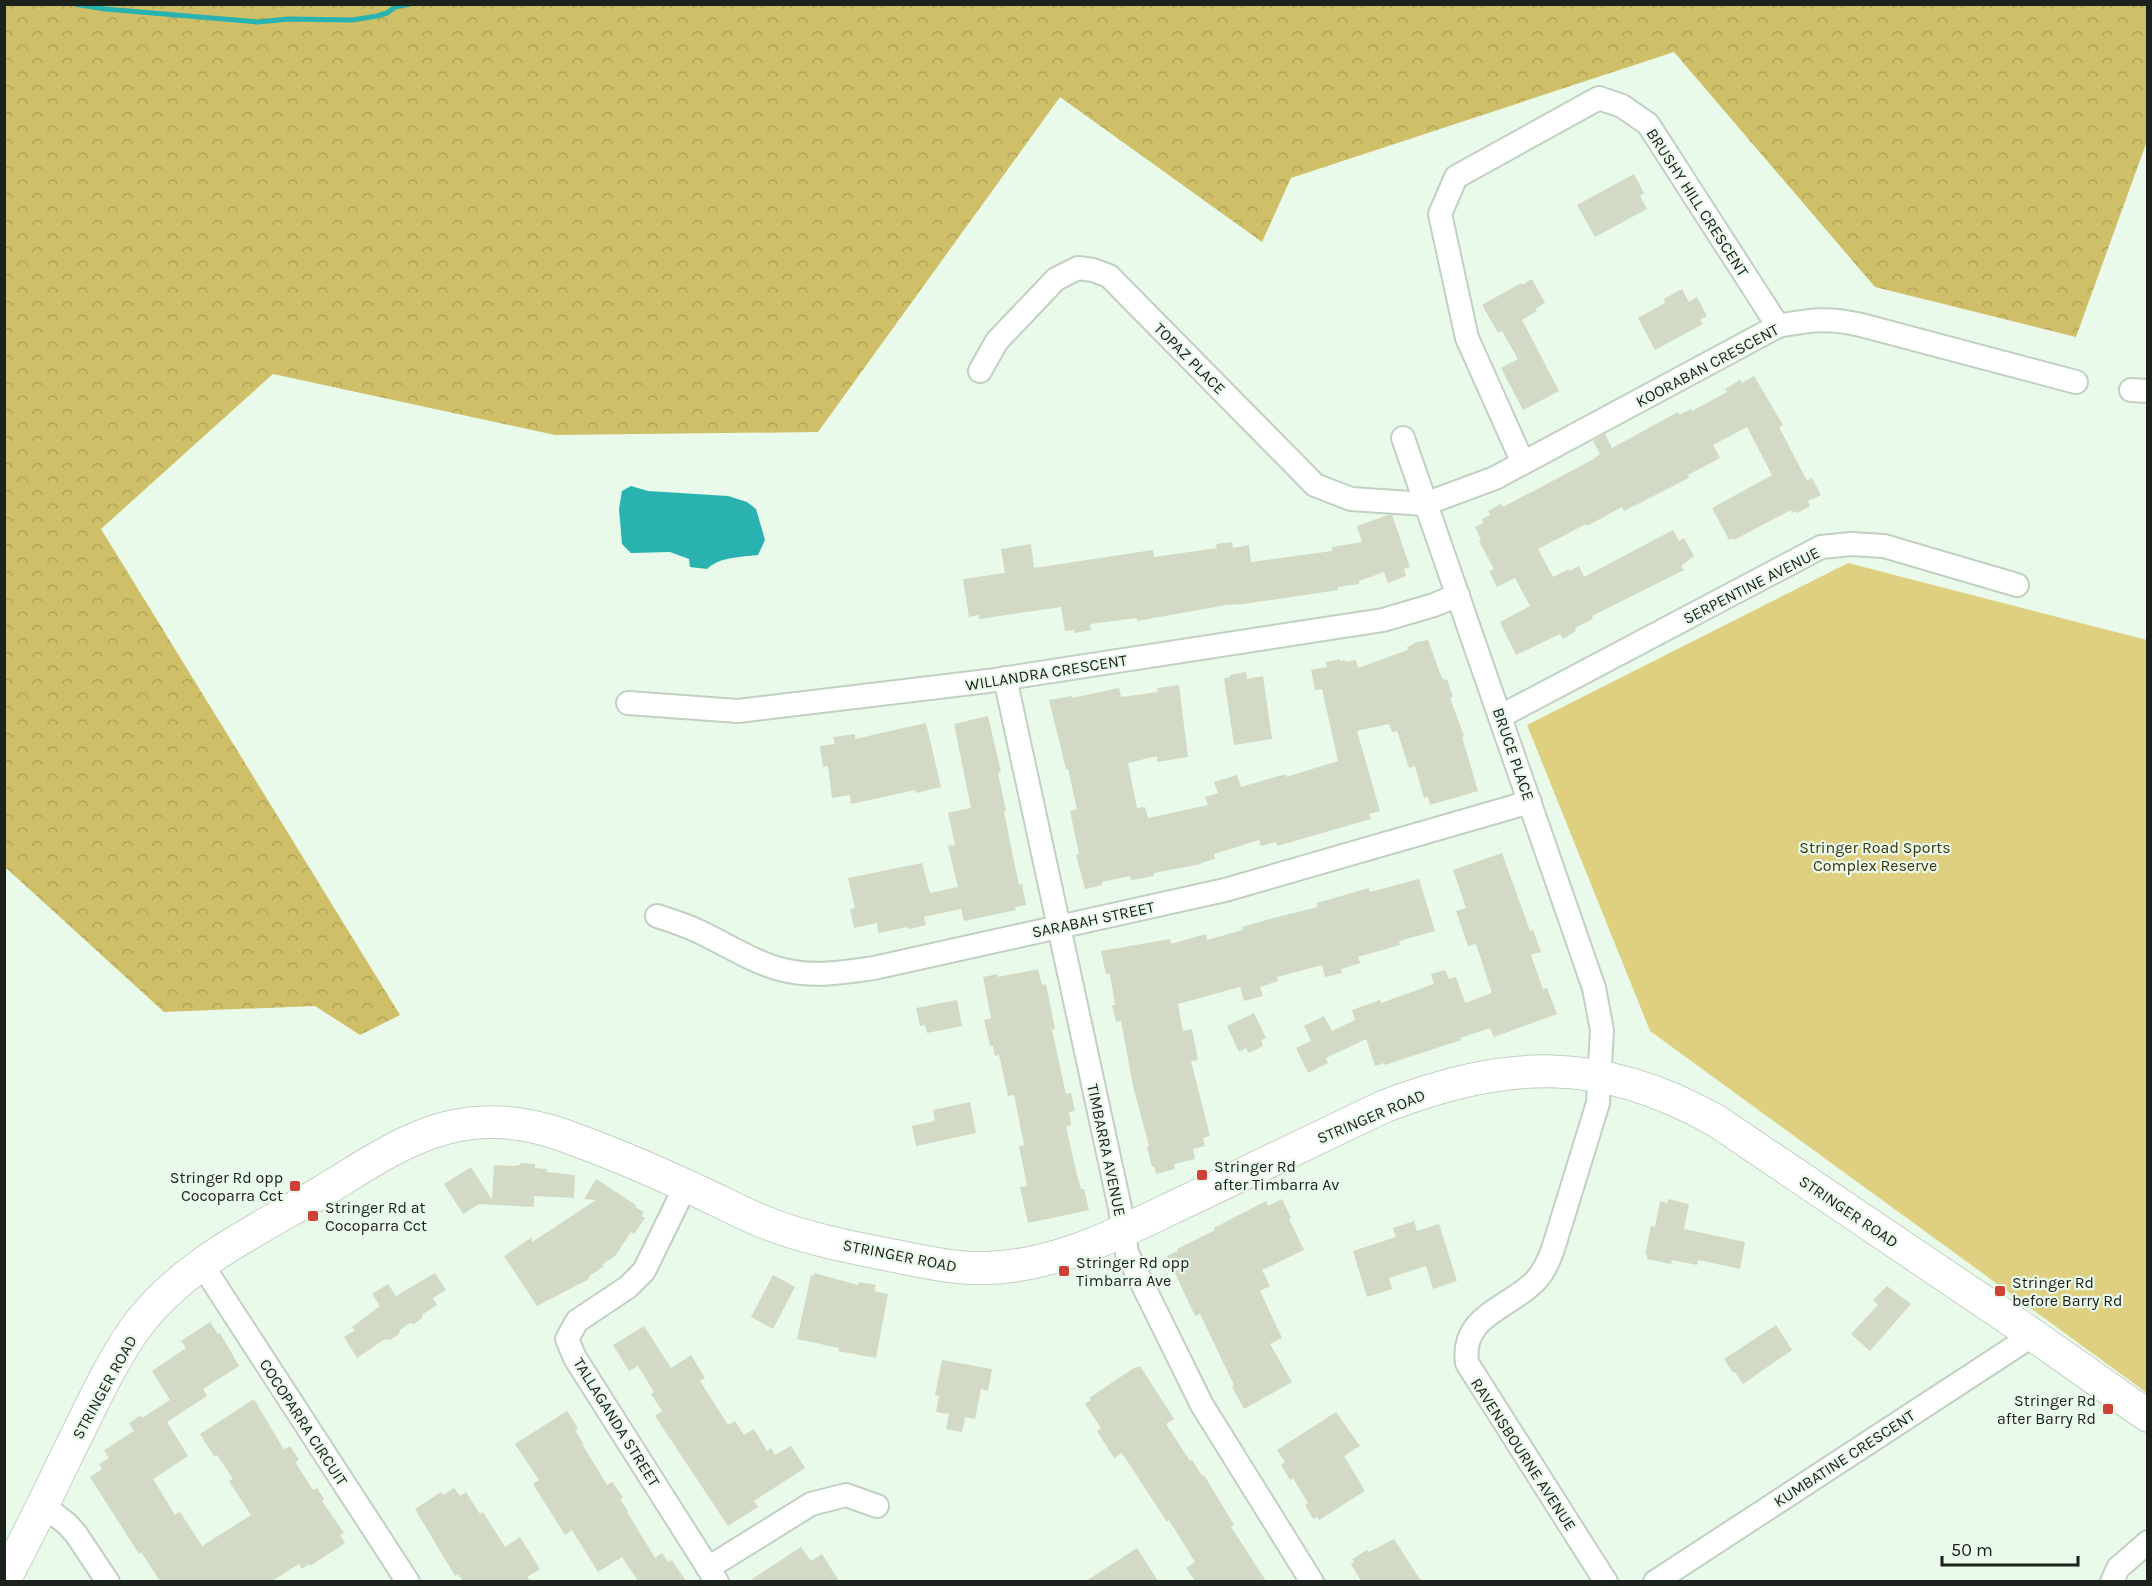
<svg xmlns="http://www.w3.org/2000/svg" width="2152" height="1586" viewBox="0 0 2152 1586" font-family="Karla,sans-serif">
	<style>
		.forest { fill: url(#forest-crowns) }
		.green { fill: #dfd081 }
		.water { fill: #29b2b0 }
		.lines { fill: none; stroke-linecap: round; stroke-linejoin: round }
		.stream { stroke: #29b2b0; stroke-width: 5 }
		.building { fill: #d2d9c5 }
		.street-casing { stroke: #c1d1c1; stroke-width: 26 }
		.secondary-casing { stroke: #c1d1c1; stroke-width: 34 }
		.street { stroke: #fff; stroke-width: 22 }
		.secondary { stroke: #fff; stroke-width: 32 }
		.poi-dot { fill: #ce4136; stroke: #e9faea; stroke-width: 2 }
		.labels { text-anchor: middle; stroke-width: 4.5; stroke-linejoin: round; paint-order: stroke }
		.street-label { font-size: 16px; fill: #1b211b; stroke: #e9faea }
		.park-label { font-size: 16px; fill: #3c350f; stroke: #e9faea }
		.poi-label { font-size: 16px; fill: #1b211b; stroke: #e9faea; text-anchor: start }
	</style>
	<defs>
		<pattern id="forest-crowns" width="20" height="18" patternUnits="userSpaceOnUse" patternTransform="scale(1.5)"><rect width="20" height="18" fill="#cfbf68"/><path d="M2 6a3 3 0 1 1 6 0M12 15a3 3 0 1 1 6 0" fill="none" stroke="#b1a45a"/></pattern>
	</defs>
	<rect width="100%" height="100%" fill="#e9faea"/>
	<polygon class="forest" points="4,5 2147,5 2147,141 2076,337 1875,287 1674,52 1291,178 1262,242 1060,97 818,432 555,435 273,374 101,529 400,1015 360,1035 315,1006 164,1012 5,867"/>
	<polygon class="green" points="1848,563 2147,640 2147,1393 1650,1031 1527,725"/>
	<path class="water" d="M 631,486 L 648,491 L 728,496 L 747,502 L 756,509 L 765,540 L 758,555 C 741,557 719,557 707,569 L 690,567 L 689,559 L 670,552 L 631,553 L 622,544 L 619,509 L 622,491 Z"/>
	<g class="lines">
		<polyline class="stream" points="75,4 105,9 258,22 288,19 352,20 377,16 387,13 395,7 410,4"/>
	</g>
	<g class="building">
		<polygon points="1634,174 1644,193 1640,196 1647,209 1595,237 1577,205"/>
		<polygon points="1532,279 1545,303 1535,309 1537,311 1522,320 1559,391 1523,410 1501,368 1518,359 1502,331 1498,333 1482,305 1521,283 1522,285"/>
		<polygon points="1682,289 1689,302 1697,297 1707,316 1700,320 1703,324 1655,350 1638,318 1665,303 1664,299"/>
		<polygon points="1754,376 1783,425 1779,427 1807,481 1812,478 1821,495 1808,501 1810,506 1797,513 1796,511 1792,513 1791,510 1734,540 1733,538 1729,540 1712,508 1772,475 1747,427 1713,445 1720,458 1688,475 1689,478 1624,511 1622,507 1587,526 1586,524 1538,549 1553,577 1569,569 1570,571 1579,566 1584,577 1673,530 1679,541 1684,538 1694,556 1681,566 1684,570 1592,616 1593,619 1577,627 1575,629 1576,631 1563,639 1560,634 1516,655 1500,622 1530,606 1515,578 1497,587 1489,571 1494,569 1479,541 1481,540 1475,527 1483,523 1482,519 1490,515 1488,511 1501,504 1503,507 1592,460 1600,454 1593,441 1605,434 1612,448 1678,412 1679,415 1691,409 1692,411 1727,392 1725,389 1740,380 1742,383"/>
		<polygon points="1388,515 1392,515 1410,567 1404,569 1406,576 1388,583 1384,572 1359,581 1359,584 1338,587 1338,590 1244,604 1226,605 1137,621 1137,618 1090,624 1091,630 1074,633 1074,630 1065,631 1061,607 979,619 979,615 969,617 963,579 1005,573 1001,549 1031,544 1034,568 1153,550 1154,557 1217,548 1216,544 1232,542 1233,548 1249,545 1251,562 1332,551 1332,547 1362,542 1357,526"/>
		<polygon points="1428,640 1441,676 1444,680 1447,679 1453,697 1450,698 1464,736 1462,737 1478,791 1430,805 1428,797 1424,798 1415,766 1409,768 1397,731 1392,732 1389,724 1357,731 1380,811 1369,814 1371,819 1277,846 1276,842 1261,846 1259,840 1214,854 1215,859 1201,863 1201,864 1154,873 1154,876 1138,879 1131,880 1130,876 1102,882 1102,885 1085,889 1076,855 1079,854 1070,811 1077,809 1068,769 1066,769 1049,700 1072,696 1072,698 1119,688 1121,697 1158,692 1157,688 1179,685 1188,757 1157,762 1157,756 1128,763 1137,808 1145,807 1148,818 1208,805 1205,797 1218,793 1214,782 1237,775 1241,787 1286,774 1286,777 1338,761 1322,689 1315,690 1311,670 1327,667 1326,662 1340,659 1340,661 1345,660 1345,662 1356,660 1358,668 1408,650 1407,647 1414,644 1413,643"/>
		<polygon points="1246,672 1247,679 1263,676 1272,739 1234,745 1224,678 1230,677 1230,675"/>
		<polygon points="988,716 1001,772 998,773 1006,811 1004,811 1012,852 1019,885 1022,884 1026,905 1015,907 1016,910 964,921 961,909 924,917 926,925 909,929 908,927 878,933 877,923 854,928 850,909 855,908 848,878 922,863 930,893 958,887 948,846 955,845 948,813 971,808 954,724"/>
		<polygon points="926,723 941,787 916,793 915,790 851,804 850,795 832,798 828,766 823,767 820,746 835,744 833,737 855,734 855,739"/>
		<polygon points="1502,853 1530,931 1533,930 1541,952 1531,955 1543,989 1547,988 1557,1014 1494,1037 1490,1028 1460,1038 1461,1040 1385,1065 1384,1063 1375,1066 1366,1039 1326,1058 1328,1063 1308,1073 1296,1048 1311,1041 1304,1026 1324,1016 1332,1031 1355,1020 1352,1010 1380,1000 1381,1003 1434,984 1431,974 1445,970 1449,979 1456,977 1465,1003 1492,993 1476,944 1468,946 1456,911 1466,908 1453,870"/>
		<polygon points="1419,879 1435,931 1399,941 1400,945 1358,957 1360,963 1341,969 1342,973 1325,977 1322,965 1277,977 1278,981 1260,987 1263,996 1244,1001 1240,987 1178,1004 1183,1031 1192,1029 1198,1060 1191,1061 1210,1136 1203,1138 1205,1146 1193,1149 1195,1159 1174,1164 1175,1169 1156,1174 1154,1166 1152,1167 1147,1147 1149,1146 1133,1086 1121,1021 1116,1022 1112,1005 1115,1005 1110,974 1106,974 1101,951 1170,939 1171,944 1206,934 1207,940 1243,930 1242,927 1270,919 1318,907 1317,903 1369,888 1370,892"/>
		<polygon points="1038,969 1042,985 1046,984 1055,1029 1052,1030 1066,1094 1071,1093 1075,1111 1069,1112 1071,1125 1066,1126 1077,1175 1081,1189 1084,1189 1089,1210 1028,1223 1020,1187 1027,1186 1019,1146 1024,1145 1014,1095 1008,1096 999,1055 995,1056 993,1046 990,1046 984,1020 991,1018 983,977 998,974 998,977"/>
		<polygon points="957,1000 962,1026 927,1033 925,1025 920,1026 916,1008"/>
		<polygon points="1254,1013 1266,1038 1261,1040 1263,1046 1249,1053 1246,1048 1239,1052 1227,1026"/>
		<polygon points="970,1102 976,1133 916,1146 912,1126 935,1121 933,1110"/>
		<polygon points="520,1163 535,1164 535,1168 547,1169 547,1172 575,1175 574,1198 534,1196 534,1207 479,1204 463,1214 444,1184 471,1167 492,1200 494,1165 513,1166 520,1165"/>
		<polygon points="596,1179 636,1205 635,1207 644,1212 641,1216 645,1218 634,1234 631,1232 615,1256 603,1264 604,1266 588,1277 589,1279 537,1306 504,1256 532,1237 532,1242 596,1200 584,1199"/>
		<polygon points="1282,1199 1291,1218 1289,1219 1304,1250 1262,1270 1270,1286 1260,1291 1282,1338 1270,1344 1292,1382 1244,1409 1232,1387 1234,1385 1200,1314 1195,1316 1167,1256 1178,1251 1177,1249 1215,1230 1214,1228 1266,1201 1268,1206"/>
		<polygon points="1668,1199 1689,1204 1684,1229 1745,1242 1740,1269 1698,1260 1697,1265 1672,1260 1671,1264 1647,1259 1647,1255 1645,1255 1651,1226 1655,1227 1660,1201 1667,1203"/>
		<polygon points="1414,1221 1417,1231 1439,1224 1457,1281 1433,1289 1426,1266 1389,1278 1392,1289 1367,1297 1353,1251 1396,1237 1393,1228"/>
		<polygon points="435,1273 446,1290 433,1298 437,1305 423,1314 422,1318 414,1324 410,1323 400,1330 399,1334 390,1340 385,1339 357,1358 344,1337 355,1330 352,1327 380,1306 372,1294 388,1284 396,1296"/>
		<polygon points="814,1273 858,1285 859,1282 876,1285 874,1291 888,1294 876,1358 838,1351 839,1348 797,1339 811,1275 814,1276"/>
		<polygon points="773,1275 795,1287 773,1329 751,1317"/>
		<polygon points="1887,1286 1911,1304 1870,1351 1851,1334 1878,1305 1873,1300"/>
		<polygon points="210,1322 218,1334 220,1333 239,1366 203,1389 207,1396 167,1422 188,1456 153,1479 175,1515 180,1512 202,1546 251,1515 229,1481 233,1479 217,1455 214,1456 200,1434 254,1399 284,1450 290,1446 299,1460 295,1462 313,1490 317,1488 324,1499 322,1501 344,1533 340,1535 345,1543 310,1566 309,1564 302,1569 299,1564 272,1581 160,1581 141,1552 139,1554 90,1477 102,1469 99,1464 109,1458 104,1450 134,1431 129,1423 141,1415 142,1418 170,1400 152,1371 186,1348 181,1341"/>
		<polygon points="1776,1325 1792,1350 1743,1384 1735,1372 1733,1373 1724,1359"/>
		<polygon points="644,1326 671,1368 691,1355 705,1378 700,1381 728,1425 735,1421 744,1435 754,1429 767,1451 771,1448 775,1455 791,1446 805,1468 754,1501 758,1507 728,1526 655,1416 662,1411 651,1394 654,1392 638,1366 629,1371 613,1345"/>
		<polygon points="942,1360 992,1369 988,1391 981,1389 975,1419 965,1417 962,1432 946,1429 949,1414 936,1412 939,1396 935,1395"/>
		<polygon points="1140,1366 1174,1419 1166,1424 1190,1461 1192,1460 1202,1476 1204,1475 1234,1525 1231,1527 1266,1581 1195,1581 1186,1568 1195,1562 1169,1520 1167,1522 1122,1453 1114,1458 1097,1431 1101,1428 1085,1404 1091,1400 1089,1398 1134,1368"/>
		<polygon points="567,1411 578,1428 575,1430 583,1443 582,1444 607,1485 612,1482 623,1497 620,1499 628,1511 627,1512 655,1558 662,1553 668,1562 672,1560 686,1581 638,1581 622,1557 598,1572 572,1530 565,1535 533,1484 539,1480 515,1444"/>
		<polygon points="1336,1412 1360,1446 1344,1456 1365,1491 1319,1520 1317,1517 1313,1519 1305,1505 1308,1503 1293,1478 1290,1480 1281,1465 1285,1462 1277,1450"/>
		<polygon points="454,1488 460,1496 466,1492 480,1514 483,1512 505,1547 520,1537 540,1569 527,1577 531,1581 463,1581 458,1574 455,1576 415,1509 441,1492 443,1495"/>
		<polygon points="1394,1539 1421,1581 1361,1581 1351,1564 1354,1562 1352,1559 1367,1550 1369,1552"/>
		<polygon points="801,1547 811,1561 822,1554 839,1581 749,1581"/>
		<polygon points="1137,1548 1158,1581 1086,1581"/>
	</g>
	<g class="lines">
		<defs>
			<g id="street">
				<path d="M 980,371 L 997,341 L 1056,279 L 1078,268 L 1093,270 L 1109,276 L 1315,485 L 1351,499 L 1425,504 L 1495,478 L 1778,326 C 1810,320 1828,317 1861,325 L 2076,382"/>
				<polyline points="2131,390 2148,391"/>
				<path d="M 1403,438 L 1594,988 L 1602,1030 L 1598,1103 L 1553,1249 C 1548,1262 1543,1275 1531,1285 C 1503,1310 1461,1318 1467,1363 L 1606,1582"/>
				<polyline points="1523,463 1467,338 1440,214 1456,177 1599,98 1622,106 1648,124 1778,326"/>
				<polyline points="1005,678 1120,1208 1127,1253 1202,1405 1312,1582"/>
				<polyline points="628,703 738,711 988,681 1383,620 1434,605 1458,595"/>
				<polyline points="1501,716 1821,547 1851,544 1884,546 2017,585"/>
				<path d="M 657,916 C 673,921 689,926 704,934 C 731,947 758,965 788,971 C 817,977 846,972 874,968 L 1225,890 L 1530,802"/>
				<polyline points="686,1185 644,1271 628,1287 577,1321 567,1339 575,1358 717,1582"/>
				<polyline points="201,1263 408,1582"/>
				<polyline points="43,1505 67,1524 76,1534 108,1582"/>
				<polyline points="708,1568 811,1504 846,1495 877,1506"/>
				<polyline points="1655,1582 2033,1335"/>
				<polyline points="2112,1582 2118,1568 2148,1542"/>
			</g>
			<path id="secondary" d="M 4,1581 C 26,1539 47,1497 67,1455 C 88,1413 108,1368 134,1330 C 181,1265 254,1232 320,1193 C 360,1169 400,1140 446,1128 C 485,1118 521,1121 560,1134 C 602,1149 650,1169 691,1188 C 713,1198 736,1210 759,1220 C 802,1238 850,1247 895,1256 C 925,1262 955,1269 986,1268 C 1062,1266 1129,1228 1197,1196 C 1259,1166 1322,1136 1385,1106 C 1507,1060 1598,1055 1715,1120 L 2033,1335 L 2148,1416"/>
		</defs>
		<use href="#street" class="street-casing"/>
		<use href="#secondary" class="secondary-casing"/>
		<use href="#street" class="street"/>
		<use href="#secondary" class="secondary"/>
	</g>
	<g class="poi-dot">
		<rect x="1196" y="1169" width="12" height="12" rx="3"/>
		<rect x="289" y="1180" width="12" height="12" rx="3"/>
		<rect x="307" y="1210" width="12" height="12" rx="3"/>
		<rect x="1058" y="1265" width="12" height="12" rx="3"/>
		<rect x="1994" y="1285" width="12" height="12" rx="3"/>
		<rect x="2102" y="1403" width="12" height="12" rx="3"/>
	</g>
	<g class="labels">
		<g class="street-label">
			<text transform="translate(1698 202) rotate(57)" y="6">BRUSHY HILL CRESCENT</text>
			<text transform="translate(1190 358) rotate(45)" y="6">TOPAZ PLACE</text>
			<text transform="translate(1707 365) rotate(-28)" y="6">KOORABAN CRESCENT</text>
			<text transform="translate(1751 585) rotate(-27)" y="6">SERPENTINE AVENUE</text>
			<text transform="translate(1046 672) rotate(-9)" y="6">WILLANDRA CRESCENT</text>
			<text transform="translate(1514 754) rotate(71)" y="6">BRUCE PLACE</text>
			<text transform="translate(1093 919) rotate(-12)" y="6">SARABAH STREET</text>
			<text transform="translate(1371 1116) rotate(-23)" y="6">STRINGER ROAD</text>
			<text transform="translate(1107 1150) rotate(78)" y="6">TIMBARRA AVENUE</text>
			<text transform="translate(1849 1211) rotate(34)" y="6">STRINGER ROAD</text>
			<text transform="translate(900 1255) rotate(11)" y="6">STRINGER ROAD</text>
			<text transform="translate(104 1387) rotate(-61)" y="6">STRINGER ROAD</text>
			<text transform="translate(304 1422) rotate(57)" y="6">COCOPARRA CIRCUIT</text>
			<text transform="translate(617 1422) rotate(58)" y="6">TALLAGANDA STREET</text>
			<text transform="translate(1524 1454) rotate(57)" y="6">RAVENSBOURNE AVENUE</text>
			<text transform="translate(1844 1458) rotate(-33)" y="6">KUMBATINE CRESCENT</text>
		</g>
		<g class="park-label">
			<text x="1875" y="853">Stringer Road Sports<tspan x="1875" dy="18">Complex Reserve</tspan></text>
		</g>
		<g class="poi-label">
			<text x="1214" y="1172">Stringer Rd<tspan x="1214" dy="18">after Timbarra Av</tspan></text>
			<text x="283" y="1183" text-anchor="end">Stringer Rd opp<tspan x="283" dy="18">Cocoparra Cct</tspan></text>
			<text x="325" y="1213">Stringer Rd at<tspan x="325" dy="18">Cocoparra Cct</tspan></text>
			<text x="1076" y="1268">Stringer Rd opp<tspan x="1076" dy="18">Timbarra Ave</tspan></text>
			<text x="2012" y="1288">Stringer Rd<tspan x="2012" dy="18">before Barry Rd</tspan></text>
			<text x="2096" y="1406" text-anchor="end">Stringer Rd<tspan x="2096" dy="18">after Barry Rd</tspan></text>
		</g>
	</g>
	<rect width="2152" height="1586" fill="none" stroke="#1b211b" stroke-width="12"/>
	<path d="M1942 1556v9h136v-9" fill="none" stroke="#1b211b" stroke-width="3"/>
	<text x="1951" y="1556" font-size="18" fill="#1b211b" stroke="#e9faea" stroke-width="4.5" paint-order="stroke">50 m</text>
</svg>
